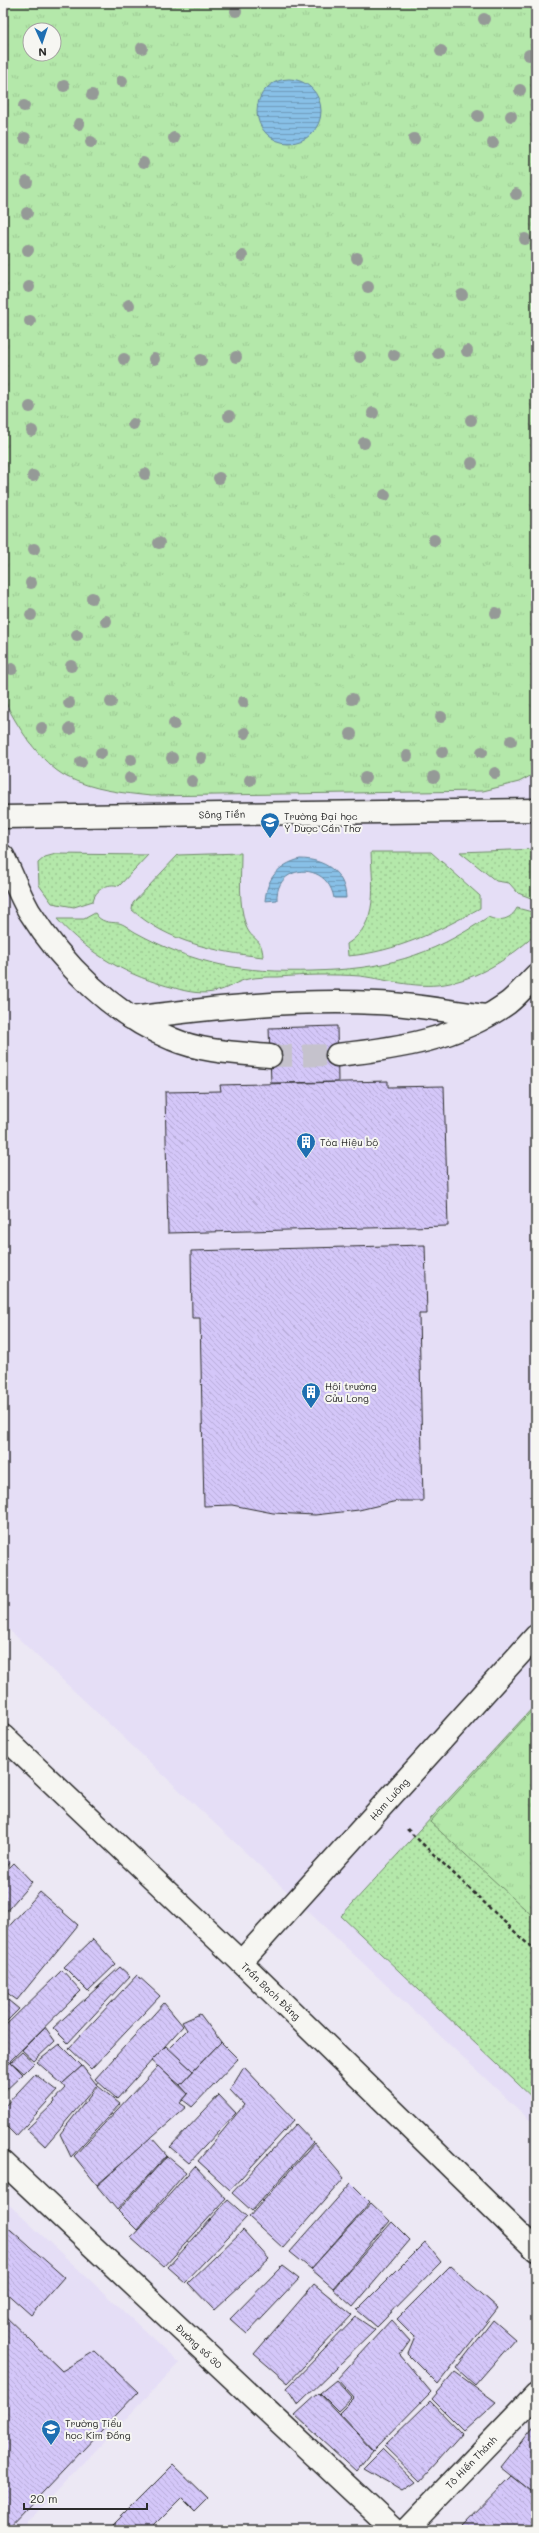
<svg xmlns="http://www.w3.org/2000/svg" width="539" height="2533" viewBox="0 0 539 2533" font-family="Mali,sans-serif">
	<style>
		.built { fill: #e5def6; fill-rule: evenodd }
		.grass { fill: url(#grass-dots); stroke: #708a6a }
		.park { fill: url(#park-tufts); stroke: #708a6a; fill-rule: evenodd }
		.water { fill: url(#water-rules); stroke: #63849c }
		.building { fill: url(#building-back-hatch); stroke: #2b2b2b }
		.lines { fill: none; stroke-linecap: round; stroke-linejoin: round }
		.minor-tunnel { stroke: #c5c2cc; stroke-width: 22; stroke-dasharray: 22 11; stroke-linecap: butt }
		.minor-casing { stroke: #2b2b2b; stroke-width: 25 }
		.path { stroke: #2b2b2b; stroke-width: 2.5; stroke-dasharray: 4 3; stroke-linecap: butt }
		.minor { stroke: #f6f6f2; stroke-width: 22 }
		.tree { fill: #959a97 }
		.labels { text-anchor: middle; stroke-width: 4; stroke-linejoin: round; paint-order: stroke }
		.street-label { font-size: 10px; fill: #2b2b2b; stroke: #f6f6f2 }
		.poi-label { font-size: 10px; fill: #2b2b2b; stroke: #f6f6f2; text-anchor: start }
	</style>
	<defs>
		<pattern id="grass-dots" width="8" height="8" patternUnits="userSpaceOnUse"><rect width="8" height="8" fill="#b4e8aa"/><path d="M2 2h.1M6 6h.1" fill="none" stroke="#9bc792" stroke-width="1.8" stroke-linecap="round"/></pattern>
		<pattern id="park-tufts" width="24" height="20" patternUnits="userSpaceOnUse"><rect width="24" height="20" fill="#b4e8aa"/><path d="M3 7l-1-3M5 7V3M7 7l1-3M15 17l-1-3M17 17v-4M19 17l1-3" fill="none" stroke="#9bc792"/></pattern>
		<pattern id="water-rules" width="6" height="5" patternUnits="userSpaceOnUse"><rect width="6" height="5" fill="#88c0e7"/><path d="M0 2.5h6" fill="none" stroke="#6f9cbb"/></pattern>
		<pattern id="building-back-hatch" width="6" height="6" patternUnits="userSpaceOnUse"><rect width="6" height="6" fill="#d4c7f9"/><path d="M-1 5l2 2M0 0l6 6M5-1l2 2" fill="none" stroke="#b6abd6"/></pattern>
	</defs>
	<rect width="100%" height="100%" fill="#ece8f4"/>
	<filter id="ink" filterUnits="userSpaceOnUse"><feTurbulence type="fractalNoise" baseFrequency=".025" numOctaves="2"/><feDisplacementMap in="SourceGraphic" scale="8" xChannelSelector="R" yChannelSelector="G"/><feConvolveMatrix kernelMatrix="1 2 1 2 8 2 1 2 1" color-interpolation-filters="sRGB"/></filter>
	<g filter="url(#ink)">
		<g class="built">
			<path d="M 3,3 L 536,3 L 536,2126 L 3,1624 ZM 30,30 L 54,30 L 54,54 L 30,54 Z"/>
			<polygon points="3,2199 179,2363 20,2530 3,2530"/>
		</g>
		<g class="grass">
			<polygon points="536,849 536,900 518,893 509,883 496,881 460,852"/>
			<path d="M 371,852 L 431,852 L 480,896 L 480,908 C 439,931 396,952 348,956 L 347,944 C 380,923 372,886 371,852 Z"/>
			<path d="M 241,853 C 241,877 238,903 246,926 C 252,942 262,936 263,957 C 216,952 168,942 132,910 L 133,903 L 178,855 Z"/>
			<path d="M 56,854 L 148,855 L 119,886 C 108,882 95,890 93,901 L 74,907 L 52,903 L 39,885 L 38,863 L 45,857 Z"/>
			<path d="M 517,908 L 536,913 L 536,934 C 512,956 483,976 450,983 C 419,990 390,980 360,976 C 333,974 305,975 278,977 C 268,977 257,977 248,979 C 237,981 228,989 217,991 C 205,995 187,992 175,988 C 129,977 88,954 57,919 L 84,919 L 95,913 C 101,923 109,922 119,923 C 124,924 130,929 135,932 C 195,965 243,973 312,971 C 383,969 428,958 488,917 C 499,922 511,920 517,908 Z"/>
			<polygon points="536,1704 536,2101 341,1916"/>
		</g>
		<g class="park">
			<path d="M 3,3 L 536,3 L 536,773 L 519,782 L 483,791 L 151,796 C 122,793 93,790 67,777 C 40,763 15,724 3,697 ZM 30,30 L 54,30 L 54,54 L 30,54 Z"/>
			<polygon points="536,1706 536,1919 430,1822"/>
		</g>
		<g class="water">
			<circle cx="289" cy="111" r="32"/>
			<path d="M 300,859 C 324,859 345,872 346,898 L 334,898 C 327,860 275,864 277,900 L 265,901 C 267,878 278,865 300,859 Z"/>
		</g>
		<g class="building">
			<polygon points="337,1026 338,1082 271,1083 269,1028"/>
			<polygon points="388,1081 388,1087 444,1086 448,1226 168,1233 165,1092 221,1091 220,1085"/>
			<polygon points="425,1245 427,1314 419,1314 423,1501 397,1501 359,1510 315,1515 273,1513 232,1505 204,1506 200,1318 192,1318 191,1251"/>
			<polygon points="3,1855 10,1862 3,1870"/>
			<polygon points="14,1863 32,1882 3,1915 3,1874"/>
			<polygon points="40,1892 78,1925 17,2000 3,1990 3,1933"/>
			<polygon points="93,1939 116,1964 88,1991 64,1967"/>
			<polygon points="120,1967 130,1976 68,2043 53,2028"/>
			<polygon points="62,1970 81,1991 3,2068 3,2028"/>
			<polygon points="137,1975 160,1996 91,2069 69,2048"/>
			<polygon points="3,1996 19,2009 3,2025"/>
			<polygon points="164,2003 183,2026 117,2099 95,2079"/>
			<polygon points="200,2014 221,2042 193,2071 168,2049 187,2030 182,2022"/>
			<polygon points="45,2027 55,2041 34,2061 22,2050"/>
			<polygon points="221,2042 238,2059 192,2107 183,2100 188,2094 180,2085"/>
			<polygon points="60,2044 82,2066 62,2084 37,2062"/>
			<polygon points="166,2046 193,2071 180,2085 151,2061"/>
			<polygon points="22,2052 34,2063 24,2073 11,2062"/>
			<polygon points="11,2062 23,2074 3,2093 3,2069"/>
			<polygon points="82,2066 97,2085 45,2146 27,2129 55,2102 54,2100 65,2088 62,2084"/>
			<polygon points="158,2066 188,2094 180,2103 186,2107 97,2185 74,2156"/>
			<polygon points="244,2067 294,2120 230,2190 198,2161 244,2105 230,2090"/>
			<polygon points="35,2074 57,2091 16,2136 3,2123 3,2108"/>
			<polygon points="98,2086 120,2104 71,2157 60,2134"/>
			<polygon points="219,2095 236,2113 189,2163 170,2147"/>
			<polygon points="296,2124 313,2142 252,2211 232,2193"/>
			<polygon points="151,2137 167,2155 117,2210 97,2186"/>
			<polygon points="314,2143 344,2178 283,2248 249,2217"/>
			<polygon points="167,2156 186,2172 137,2230 118,2211"/>
			<polygon points="195,2166 226,2199 164,2267 131,2238"/>
			<polygon points="351,2183 370,2202 311,2269 290,2252"/>
			<polygon points="228,2200 247,2217 185,2282 168,2267"/>
			<polygon points="371,2203 390,2221 333,2288 311,2269"/>
			<polygon points="392,2222 410,2240 353,2307 333,2289"/>
			<polygon points="3,2223 64,2277 31,2315 3,2290"/>
			<polygon points="243,2230 269,2259 214,2310 188,2283"/>
			<polygon points="425,2242 441,2262 377,2327 357,2310"/>
			<polygon points="282,2266 299,2279 247,2334 230,2319"/>
			<polygon points="450,2266 498,2308 438,2384 408,2354 415,2337 397,2319"/>
			<polygon points="314,2284 352,2315 288,2383 254,2354"/>
			<polygon points="3,2314 62,2371 95,2351 138,2392 7,2530 3,2530"/>
			<polygon points="356,2317 375,2330 298,2405 287,2388"/>
			<polygon points="391,2320 410,2341 400,2355 431,2392 374,2450 339,2413 354,2398 337,2379"/>
			<polygon points="493,2320 515,2339 475,2385 456,2368"/>
			<polygon points="455,2372 496,2402 464,2431 432,2399"/>
			<polygon points="336,2380 352,2398 338,2411 320,2393"/>
			<polygon points="319,2393 373,2450 356,2471 295,2415"/>
			<polygon points="430,2401 462,2434 420,2481 384,2446"/>
			<polygon points="536,2423 536,2495 501,2467"/>
			<polygon points="382,2449 416,2482 403,2491 363,2468"/>
			<polygon points="173,2465 208,2499 195,2512 181,2498 149,2530 108,2530"/>
			<polygon points="512,2476 536,2495 536,2530 459,2530"/>
		</g>
		<g class="lines">
			<polyline class="minor-tunnel" points="270,1056 337,1055"/>
			<defs>
				<g id="minor">
					<polyline points="3,817 536,810"/>
					<path d="M 3,856 C 12,874 19,894 29,911 C 62,964 113,1015 172,1039 C 202,1052 237,1053 270,1056"/>
					<path d="M 131,1018 C 213,1008 294,999 377,1003 C 413,1004 450,1012 486,1016"/>
					<path d="M 337,1055 C 400,1048 456,1040 508,1003 C 518,995 527,984 536,975"/>
					<polyline points="3,1736 241,1962 536,2250"/>
					<polyline points="241,1962 536,1636"/>
					<polyline points="3,2162 394,2530"/>
					<polyline points="406,2530 536,2395"/>
				</g>
			</defs>
			<use href="#minor" class="minor-casing"/>
			<polyline class="path" points="407,1829 536,1952"/>
			<use href="#minor" class="minor"/>
		</g>
		<g class="tree">
			<circle cx="236" cy="11" r="6"/>
			<circle cx="484" cy="19" r="6"/>
			<circle cx="142" cy="48" r="6"/>
			<circle cx="441" cy="51" r="6"/>
			<circle cx="529" cy="55" r="6"/>
			<circle cx="122" cy="81" r="6"/>
			<circle cx="64" cy="86" r="6"/>
			<circle cx="520" cy="90" r="6"/>
			<circle cx="92" cy="95" r="6"/>
			<circle cx="24" cy="106" r="6"/>
			<circle cx="478" cy="116" r="6"/>
			<circle cx="511" cy="116" r="6"/>
			<circle cx="79" cy="124" r="6"/>
			<circle cx="25" cy="138" r="6"/>
			<circle cx="174" cy="138" r="6"/>
			<circle cx="414" cy="139" r="6"/>
			<circle cx="91" cy="142" r="6"/>
			<circle cx="493" cy="143" r="6"/>
			<circle cx="143" cy="163" r="6"/>
			<circle cx="27" cy="182" r="6"/>
			<circle cx="516" cy="194" r="6"/>
			<circle cx="27" cy="213" r="6"/>
			<circle cx="525" cy="239" r="6"/>
			<circle cx="28" cy="250" r="6"/>
			<circle cx="242" cy="256" r="6"/>
			<circle cx="357" cy="258" r="6"/>
			<circle cx="29" cy="287" r="6"/>
			<circle cx="368" cy="287" r="6"/>
			<circle cx="462" cy="295" r="6"/>
			<circle cx="129" cy="305" r="6"/>
			<circle cx="30" cy="321" r="6"/>
			<circle cx="467" cy="351" r="6"/>
			<circle cx="438" cy="353" r="6"/>
			<circle cx="394" cy="355" r="6"/>
			<circle cx="236" cy="357" r="6"/>
			<circle cx="360" cy="357" r="6"/>
			<circle cx="124" cy="359" r="6"/>
			<circle cx="154" cy="359" r="6"/>
			<circle cx="201" cy="360" r="6"/>
			<circle cx="30" cy="407" r="6"/>
			<circle cx="373" cy="413" r="6"/>
			<circle cx="229" cy="416" r="6"/>
			<circle cx="471" cy="420" r="6"/>
			<circle cx="133" cy="424" r="6"/>
			<circle cx="32" cy="431" r="6"/>
			<circle cx="364" cy="443" r="6"/>
			<circle cx="472" cy="463" r="6"/>
			<circle cx="145" cy="474" r="6"/>
			<circle cx="33" cy="476" r="6"/>
			<circle cx="219" cy="478" r="6"/>
			<circle cx="385" cy="495" r="6"/>
			<circle cx="434" cy="540" r="6"/>
			<circle cx="159" cy="543" r="6"/>
			<circle cx="34" cy="549" r="6"/>
			<circle cx="31" cy="583" r="6"/>
			<circle cx="92" cy="598" r="6"/>
			<circle cx="496" cy="613" r="6"/>
			<circle cx="31" cy="615" r="6"/>
			<circle cx="106" cy="621" r="6"/>
			<circle cx="77" cy="635" r="6"/>
			<circle cx="71" cy="666" r="6"/>
			<circle cx="12" cy="669" r="6"/>
			<circle cx="352" cy="699" r="6"/>
			<circle cx="111" cy="702" r="6"/>
			<circle cx="243" cy="702" r="6"/>
			<circle cx="69" cy="703" r="6"/>
			<circle cx="441" cy="717" r="6"/>
			<circle cx="174" cy="724" r="6"/>
			<circle cx="42" cy="728" r="6"/>
			<circle cx="70" cy="729" r="6"/>
			<circle cx="245" cy="733" r="6"/>
			<circle cx="351" cy="734" r="6"/>
			<circle cx="511" cy="741" r="6"/>
			<circle cx="442" cy="752" r="6"/>
			<circle cx="482" cy="752" r="6"/>
			<circle cx="101" cy="753" r="6"/>
			<circle cx="407" cy="756" r="6"/>
			<circle cx="172" cy="758" r="6"/>
			<circle cx="201" cy="758" r="6"/>
			<circle cx="131" cy="760" r="6"/>
			<circle cx="81" cy="762" r="6"/>
			<circle cx="495" cy="773" r="6"/>
			<circle cx="434" cy="777" r="6"/>
			<circle cx="130" cy="778" r="6"/>
			<circle cx="365" cy="778" r="6"/>
			<circle cx="250" cy="780" r="6"/>
			<circle cx="192" cy="781" r="6"/>
		</g>
	</g>
	<defs>
		<symbol id="university-pin" viewBox="-11 -11 22 30"><path d="M0 17L-7.5 6A9.5 9.5 0 1 1 7.5 6Z" fill="#1f6fb2" stroke="#f6f6f2"/><path d="M0-5L7-2L0 1L-7-2ZM-4 1L0 2.5L4 1V4Q0 6-4 4Z" fill="#fff"/></symbol>
		<symbol id="building-pin" viewBox="-11 -11 22 30"><path d="M0 17L-7.5 6A9.5 9.5 0 1 1 7.5 6Z" fill="#1f6fb2" stroke="#f6f6f2"/><path d="M-4-6H4V6H1V3H-1V6H-4ZM-2.5-4.3h1.7v1.8h-1.7ZM.8-4.3h1.7v1.8H.8ZM-2.5-1h1.7V.8h-1.7ZM.8-1h1.7V.8H.8Z" fill="#fff"/></symbol>
		<symbol id="school-pin" viewBox="-11 -11 22 30"><path d="M0 17L-7.5 6A9.5 9.5 0 1 1 7.5 6Z" fill="#1f6fb2" stroke="#f6f6f2"/><path d="M0-5L7-2L0 1L-7-2ZM-4 1L0 2.5L4 1V4Q0 6-4 4Z" fill="#fff"/></symbol>
	</defs>
	<g fill-rule="evenodd">
		<use href="#university-pin" x="259" y="811" width="22" height="30"/>
		<use href="#building-pin" x="295" y="1131" width="22" height="30"/>
		<use href="#building-pin" x="300" y="1381" width="22" height="30"/>
		<use href="#school-pin" x="40" y="2418" width="22" height="30"/>
	</g>
	<g class="labels">
		<g class="street-label">
			<text transform="translate(222 814) rotate(-1)" y="4">Sông Tiền</text>
			<text transform="translate(389 1799) rotate(-48)" y="4">Hàm Luông</text>
			<text transform="translate(271 1991) rotate(44)" y="4">Trần Bạch Đằng</text>
			<text transform="translate(199 2346) rotate(43)" y="4">Đường số 30</text>
			<text transform="translate(471 2462) rotate(-46)" y="4">Tô Hiến Thành</text>
		</g>
		<g class="poi-label">
			<text x="284" y="820">Trường Đại học<tspan x="284" dy="12">Y Dược Cần Thơ</tspan></text>
			<text x="320" y="1146">Tòa Hiệu bộ</text>
			<text x="325" y="1390">Hội trường<tspan x="325" dy="12">Cửu Long</tspan></text>
			<text x="65" y="2427">Trường Tiểu<tspan x="65" dy="12">học Kim Đồng</tspan></text>
		</g>
	</g>
	<rect width="539" height="2533" fill="none" stroke="#f6f6f2" stroke-width="16"/>
	<rect x="8" y="8" width="523" height="2517" fill="none" stroke="#2b2b2b" stroke-width="1.5" filter="url(#ink)"/>
	<g transform="translate(42 42) rotate(177)"><circle r="19" fill="#f6f6f2" stroke="#a5a5a2"/>
	<path d="M0-3L7 15L0 10L-7 15Z" fill="#1f6fb2"/>
	<text y="-6" font-size="11" font-weight="bold" text-anchor="middle" fill="#2b2b2b">N</text>
	</g>
	<path d="M24 2503v6h123v-6" fill="none" stroke="#2b2b2b" stroke-width="2"/>
	<text x="30" y="2503" font-size="12" fill="#2b2b2b" stroke="#f6f6f2" stroke-width="3" paint-order="stroke">20 m</text>
</svg>
